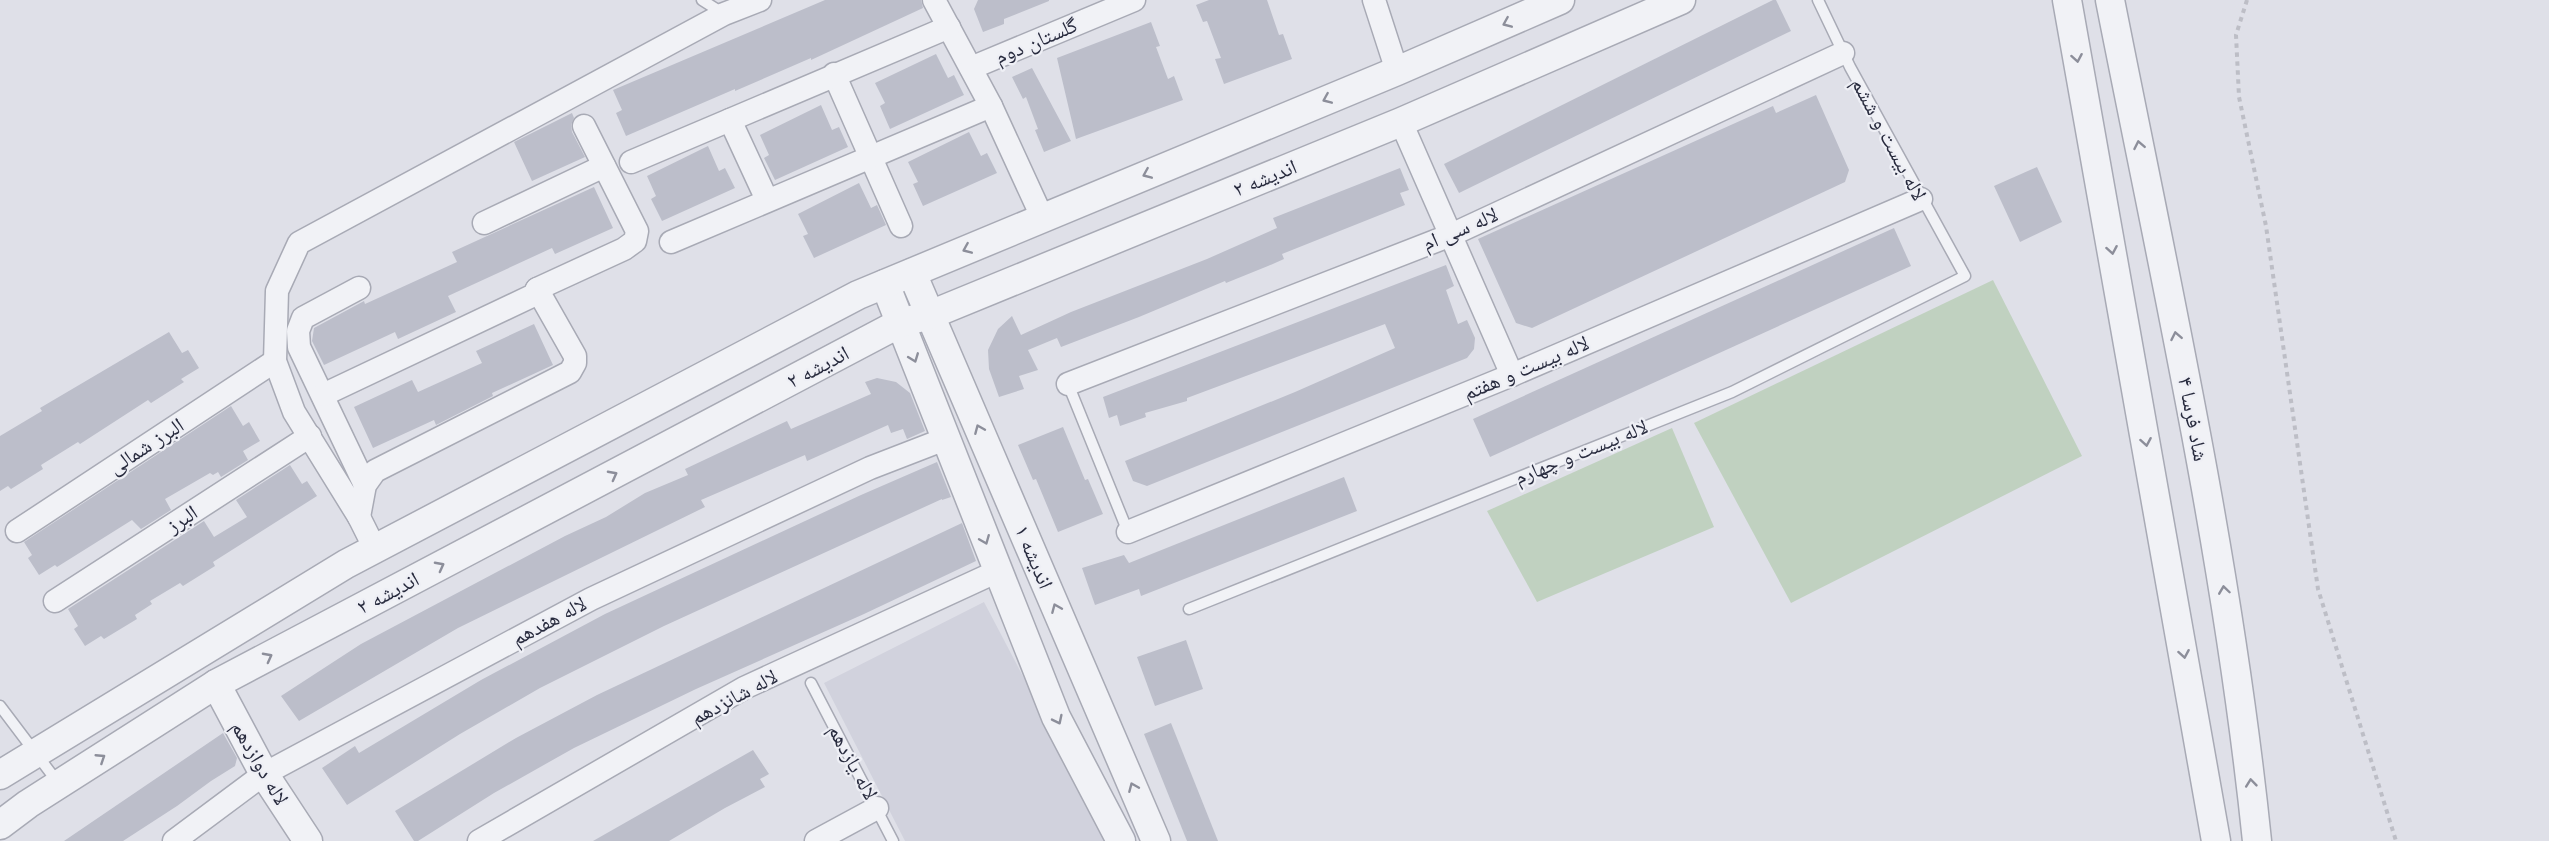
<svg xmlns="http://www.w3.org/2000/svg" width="2549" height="841" viewBox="0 0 2549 841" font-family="Arial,'Noto Naskh Arabic',sans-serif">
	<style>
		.built { fill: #d1d2dd }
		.green { fill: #c0d1c0 }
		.building { fill: #bcbeca }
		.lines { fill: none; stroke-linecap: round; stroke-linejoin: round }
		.service-casing { stroke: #a8aab5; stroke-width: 13 }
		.minor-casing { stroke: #a8aab5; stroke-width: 25 }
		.tertiary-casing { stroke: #a8aab5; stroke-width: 31 }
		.path { stroke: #bdbec6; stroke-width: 4; stroke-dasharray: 4.5 4.5; stroke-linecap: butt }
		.service { stroke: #f1f2f6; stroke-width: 10 }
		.minor { stroke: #f1f2f6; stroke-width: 22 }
		.tertiary { stroke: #f1f2f6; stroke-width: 28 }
		.oneway { stroke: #8c8e9a }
		.labels { text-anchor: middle; stroke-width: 4.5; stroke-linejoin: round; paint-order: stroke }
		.street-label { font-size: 21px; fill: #282b3e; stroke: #eeeff5 }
	</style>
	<rect width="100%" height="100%" fill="#dfe0e8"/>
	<polygon class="built" points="984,602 1059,745 1108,841 905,841 824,683"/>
	<g class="green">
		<polygon points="1993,280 2082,456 1791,603 1694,423"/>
		<polygon points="1672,428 1714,527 1537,602 1487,511"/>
	</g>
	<g class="building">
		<polygon points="825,0 921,0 923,8 811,60 811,58 735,91 735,89 626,136 616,113 622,110 613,90"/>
		<polygon points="978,0 1049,0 1049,1 1004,19 1004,24 983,32 974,9"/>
		<polygon points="1209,0 1267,0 1279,35 1283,34 1292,59 1224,84 1215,59 1221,58 1207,21 1203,22 1196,5"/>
		<polygon points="1773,0 1776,0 1791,31 1459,193 1444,164"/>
		<polygon points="1151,22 1160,46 1156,47 1168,79 1174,76 1183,100 1076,139 1057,58"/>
		<polygon points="936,54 948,78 954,75 964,95 890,129 880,106 885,103 875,83"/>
		<polygon points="1032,68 1071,141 1044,152 1035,130 1038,129 1026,97 1023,99 1012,77"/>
		<polygon points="1816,95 1849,170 1845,182 1532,328 1516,323 1478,239 1773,106 1776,113"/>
		<polygon points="821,105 832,130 839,127 848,147 775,180 764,158 769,155 760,135"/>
		<polygon points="572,113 574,118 571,125 572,132 585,157 532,181 514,142"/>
		<polygon points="969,132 981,156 987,153 997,173 923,206 913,184 918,182 908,162"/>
		<polygon points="708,146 719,171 725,168 735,188 662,221 651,199 656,196 647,176"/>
		<polygon points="2037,167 2062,222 2020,242 1994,186"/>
		<polygon points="1400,168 1409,190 1400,193 1405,205 1282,254 1284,259 1268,266 1226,283 1225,281 1139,317 1061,347 1057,338 1028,350 1038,370 1019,376 1024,389 999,397 989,369 988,350 998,329 1012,316 1021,335 1071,312 1207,259 1277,228 1273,218"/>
		<polygon points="859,183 871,208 877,205 886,225 814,258 803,236 808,234 798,214"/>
		<polygon points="594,187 613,228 555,254 552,248 448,296 456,312 398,339 395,332 324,365 312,341 314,328 364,301 365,304 457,262 452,252"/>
		<polygon points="1894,228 1911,266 1490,457 1473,419"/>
		<polygon points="1446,265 1454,286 1446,290 1458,324 1467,320 1475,338 1474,349 1467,358 1147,486 1133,481 1125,461 1295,392 1395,348 1385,324 1187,398 1187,401 1145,413 1146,417 1120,426 1117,415 1109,418 1103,397"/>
		<polygon points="534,324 553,365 492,393 493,396 436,425 434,420 373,448 354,407 412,380 418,392 482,363 476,351"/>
		<polygon points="169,332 182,353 188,350 199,368 181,379 184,382 151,403 148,400 80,444 78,442 41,465 43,469 11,489 8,486 0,491 0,436 42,411 40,408"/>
		<polygon points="877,378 896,382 910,393 925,431 907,439 903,429 891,433 888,425 807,461 805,455 701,500 705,507 458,628 299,721 281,696 361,644 565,536 606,517 645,493 688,475 685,469 787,421 791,429 871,394 865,382"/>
		<polygon points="231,406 243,426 249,422 260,441 243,451 248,460 221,477 218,472 213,475 210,473 165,499 171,510 141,529 132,520 57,567 55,565 39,575 28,558 32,555 24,542"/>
		<polygon points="1063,427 1085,480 1088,479 1103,514 1058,532 1036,479 1033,480 1018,445"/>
		<polygon points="937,462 951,497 942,500 942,499 664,626 540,688 460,734 347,805 322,768 355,746 359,753 481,680 605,614 861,495"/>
		<polygon points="290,465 302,484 307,481 317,496 213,562 215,566 183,586 180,583 150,601 152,604 135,615 137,619 104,639 101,636 85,646 74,629 78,626 68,609 204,521 214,537 247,517 236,500"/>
		<polygon points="1344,477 1357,511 1141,596 1139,589 1095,605 1082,568 1124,555 1129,563"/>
		<polygon points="962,523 976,561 864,614 696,689 574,748 494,793 418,841 414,841 395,811 516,738 597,695"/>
		<polygon points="1186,640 1203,689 1155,706 1137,657"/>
		<polygon points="1171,723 1218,841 1187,841 1144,734"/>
		<polygon points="223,733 237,758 235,766 211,781 177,806 123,841 64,841"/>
		<polygon points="753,750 769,774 760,779 765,787 725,808 669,841 593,841"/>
	</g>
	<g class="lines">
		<defs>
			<g id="service">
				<polyline points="702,0 724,14"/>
				<polyline points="1068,384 1128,532"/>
				<polyline points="1189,609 1732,392 1965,276 1850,67 1818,0"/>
				<polyline points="811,683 893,841"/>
				<polyline points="0,706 59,784"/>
			</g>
			<g id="minor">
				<polyline points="934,0 991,106 1042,217"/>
				<polyline points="1374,0 1397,71"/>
				<polyline points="971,68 1134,0"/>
				<polyline points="834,74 901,226"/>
				<polyline points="730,120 767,200"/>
				<polyline points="1401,122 1512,375"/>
				<polyline points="631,162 949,27"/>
				<polyline points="484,223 604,166"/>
				<polyline points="671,242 991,106"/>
				<polyline points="359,288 303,318 298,331 299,347 365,485"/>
				<polyline points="1068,384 1451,235 1843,53"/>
				<polyline points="323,395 534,295 537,289 624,249 635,241 637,231 584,126"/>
				<polyline points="359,517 365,485 375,471 570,372 575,363 575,356 537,289"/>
				<polyline points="17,531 275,361"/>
				<polyline points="1128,532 1512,375 1921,199"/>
				<polyline points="375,549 359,517 294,412 275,361 277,291 299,243 724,14 760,0"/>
				<polyline points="55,601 310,436"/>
				<polyline points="174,841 264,774 591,599 870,468 945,439"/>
				<polyline points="479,841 744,688 998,571"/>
				<polyline points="816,841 877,808"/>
			</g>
			<g id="tertiary">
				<polyline points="2067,0 2216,841"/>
				<path d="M 2110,0 C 2165,279 2228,558 2257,841"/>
				<polyline points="912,273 1156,841"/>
				<polyline points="885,284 1056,717 1121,841"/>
				<polyline points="216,684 264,774 308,841"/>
				<polyline points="0,775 346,564 858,295 1397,71 1560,0"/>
				<polyline points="0,825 28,804 216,684 900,323 930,315 1401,122 1681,0"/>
			</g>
		</defs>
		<use href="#service" class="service-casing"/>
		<use href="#minor" class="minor-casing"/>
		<use href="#tertiary" class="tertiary-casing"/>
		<polyline class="path" points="2247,0 2236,35 2239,97 2266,226 2318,589 2396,841"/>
		<use href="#service" class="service"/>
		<use href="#minor" class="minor"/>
		<use href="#tertiary" class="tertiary"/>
	</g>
	<defs><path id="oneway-chevron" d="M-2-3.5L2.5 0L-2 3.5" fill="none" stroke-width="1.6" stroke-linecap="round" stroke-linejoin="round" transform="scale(1.5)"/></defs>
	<g class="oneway">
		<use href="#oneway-chevron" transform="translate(1507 23) rotate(157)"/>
		<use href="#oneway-chevron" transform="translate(2077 58) rotate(80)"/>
		<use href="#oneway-chevron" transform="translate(1327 99) rotate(157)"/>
		<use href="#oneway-chevron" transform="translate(2139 145) rotate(-101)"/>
		<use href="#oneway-chevron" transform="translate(1147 174) rotate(157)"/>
		<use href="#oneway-chevron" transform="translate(967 249) rotate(157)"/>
		<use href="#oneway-chevron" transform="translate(2112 250) rotate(80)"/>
		<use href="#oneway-chevron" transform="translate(2176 336) rotate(-101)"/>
		<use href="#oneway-chevron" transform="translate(914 358) rotate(69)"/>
		<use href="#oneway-chevron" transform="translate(979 429) rotate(-113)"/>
		<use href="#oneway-chevron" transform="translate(2146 442) rotate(80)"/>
		<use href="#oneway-chevron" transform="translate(613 475) rotate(-28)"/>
		<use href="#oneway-chevron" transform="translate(985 540) rotate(68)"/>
		<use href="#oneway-chevron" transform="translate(440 566) rotate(-28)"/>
		<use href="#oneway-chevron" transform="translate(2224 590) rotate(-98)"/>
		<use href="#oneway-chevron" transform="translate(1056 608) rotate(-113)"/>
		<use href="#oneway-chevron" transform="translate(2184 654) rotate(80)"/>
		<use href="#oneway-chevron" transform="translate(268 657) rotate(-28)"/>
		<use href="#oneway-chevron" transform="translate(1058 720) rotate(64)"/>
		<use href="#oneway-chevron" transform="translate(101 758) rotate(-33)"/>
		<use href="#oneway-chevron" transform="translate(2251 783) rotate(-96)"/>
		<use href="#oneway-chevron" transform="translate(1133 787) rotate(-113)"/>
	</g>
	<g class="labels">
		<g class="street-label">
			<text transform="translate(1036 41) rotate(-23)" y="7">گلستان دوم</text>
			<text transform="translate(1889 139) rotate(62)" y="7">لاله بیست و ششم</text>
			<text transform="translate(1265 178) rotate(-22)" y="7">اندیشه ۲</text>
			<text transform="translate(1460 229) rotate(-23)" y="7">لاله سی ام</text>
			<text transform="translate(818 367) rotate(-28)" y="7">اندیشه ۲</text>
			<text transform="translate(1526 368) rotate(-23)" y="7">لاله بیست و هفتم</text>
			<text transform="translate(2193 419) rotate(79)" y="7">شاد فرسا ۴</text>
			<text transform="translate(146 446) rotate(-33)" y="7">البرز شمالی</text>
			<text transform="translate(1581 452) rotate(-22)" y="7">لاله بیست و چهارم</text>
			<text transform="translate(182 519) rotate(-33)" y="7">البرز</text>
			<text transform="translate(1034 557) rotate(67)" y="7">اندیشه ۱</text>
			<text transform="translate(388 593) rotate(-28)" y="7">اندیشه ۲</text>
			<text transform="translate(549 621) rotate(-28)" y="7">لاله هفدهم</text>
			<text transform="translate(734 697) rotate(-28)" y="7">لاله شانزدهم</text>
			<text transform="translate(853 762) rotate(62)" y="7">لاله یازدهم</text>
			<text transform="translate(260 763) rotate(60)" y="7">لاله دوازدهم</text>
		</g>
	</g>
</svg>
